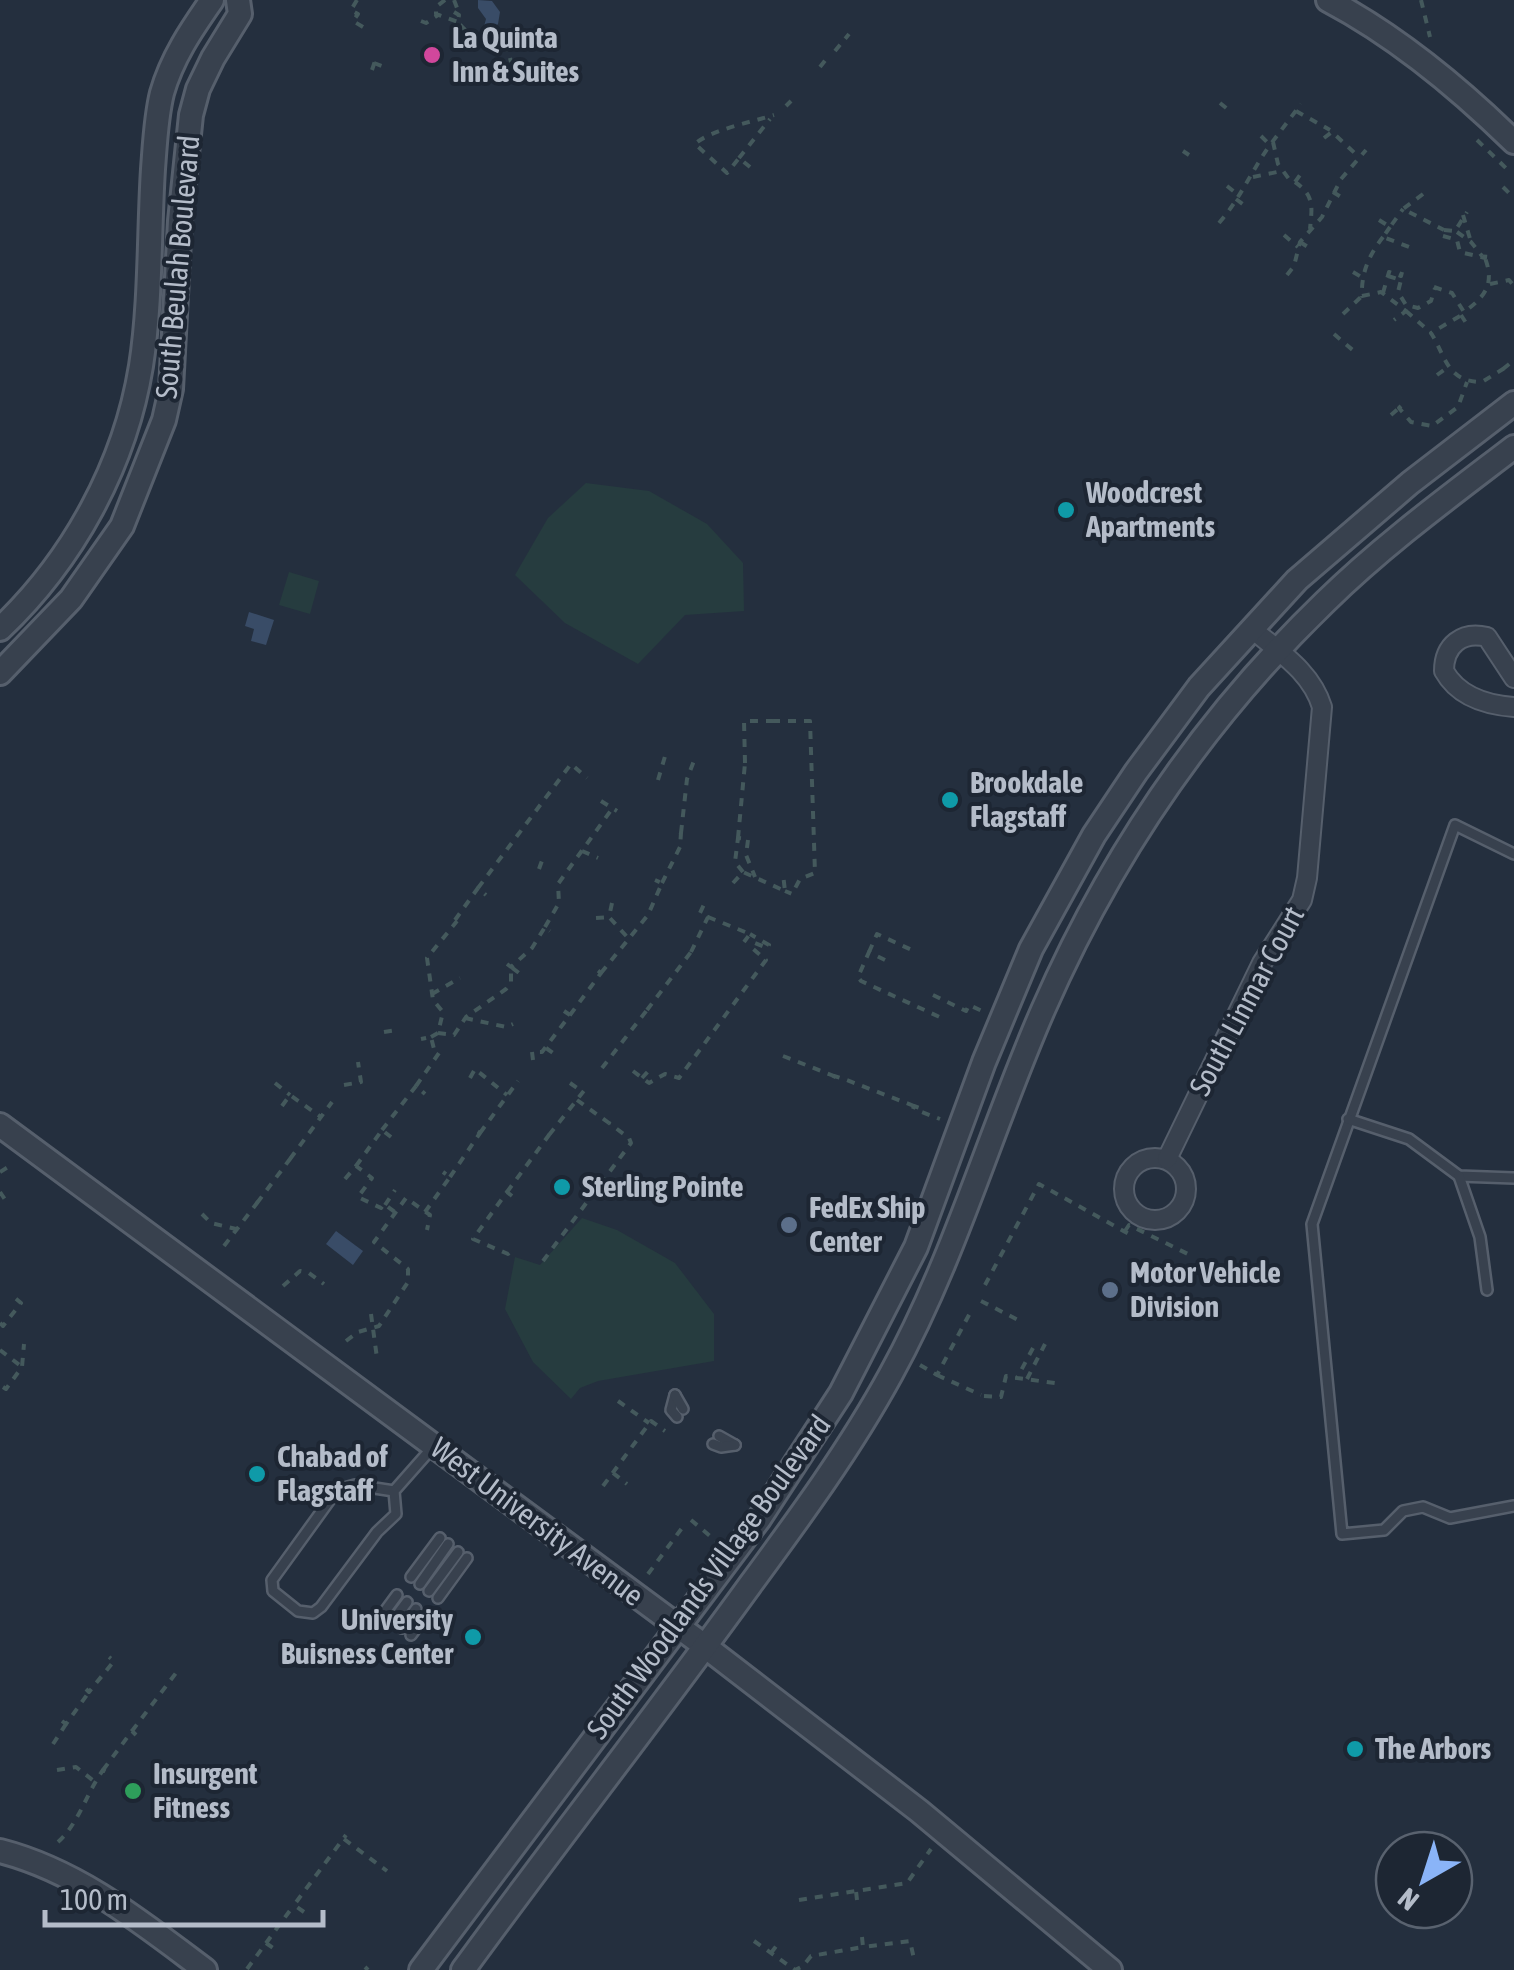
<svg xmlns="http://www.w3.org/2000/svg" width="1514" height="1970" viewBox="0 0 1514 1970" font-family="'Asap Condensed',sans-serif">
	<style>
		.green { fill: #263c3f }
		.water { fill: #394c67 }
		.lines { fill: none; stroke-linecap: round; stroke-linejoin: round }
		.service-casing { stroke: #565f6c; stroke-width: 14 }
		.minor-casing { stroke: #565f6c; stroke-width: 22 }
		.tertiary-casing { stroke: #565f6c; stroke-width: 28 }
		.path { stroke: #44595c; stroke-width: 4; stroke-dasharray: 8 8; stroke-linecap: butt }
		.service { stroke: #38414e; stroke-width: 9 }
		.minor { stroke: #38414e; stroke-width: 18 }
		.tertiary { stroke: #38414e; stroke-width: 22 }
		.hotel-dot { fill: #d1479c; stroke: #1d2633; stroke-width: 4 }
		.culture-dot { fill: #0f9aa8; stroke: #1d2633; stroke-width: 4 }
		.service-dot { fill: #5c6f8a; stroke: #1d2633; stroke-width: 4 }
		.leisure-dot { fill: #2e9e5b; stroke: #1d2633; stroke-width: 4 }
		.labels { text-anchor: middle; stroke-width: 8; stroke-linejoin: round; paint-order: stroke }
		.poi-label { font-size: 30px; font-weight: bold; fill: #b4bcc9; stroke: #1d2633; text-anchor: start }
		.street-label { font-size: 30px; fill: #b4bcc9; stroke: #1d2633 }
	</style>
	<rect width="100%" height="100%" fill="#242f3e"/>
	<g class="green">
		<polygon points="586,483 649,491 707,524 743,563 744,611 685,615 638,664 565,623 515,575 548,518"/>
		<polygon points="289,572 319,581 310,614 279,605"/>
		<polygon points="582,1218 617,1230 675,1263 714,1314 714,1361 598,1381 580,1388 571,1399 533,1362 505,1309 515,1257 540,1265"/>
	</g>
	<g class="water">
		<polygon points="478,0 492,1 500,12 498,24 490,32 483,30 486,19 478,8"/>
		<polygon points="249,612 274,620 266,645 251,641 254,629 245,626"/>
		<polygon points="336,1231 363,1251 353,1265 326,1244"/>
	</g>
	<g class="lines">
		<defs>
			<g id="service">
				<polyline points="1514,854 1455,825 1312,1224 1342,1534 1384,1530 1403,1511 1423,1507 1450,1518 1514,1506"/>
				<polyline points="1348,1119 1409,1139 1459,1176 1514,1178"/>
				<polyline points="1459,1176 1480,1237 1487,1290"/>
				<polyline points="675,1395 671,1410 677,1417"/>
				<polyline points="675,1395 683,1409"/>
				<polyline points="719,1436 735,1445"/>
				<polyline points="713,1444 721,1447 735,1445"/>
				<polyline points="394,1491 355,1485 337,1490 272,1580 273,1591 298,1611 313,1613 321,1607 377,1532 396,1514 394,1491 432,1448"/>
				<polyline points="411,1577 440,1538"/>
				<polyline points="420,1584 448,1544"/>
				<polyline points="429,1591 458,1552"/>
				<polyline points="438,1598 467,1558"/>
				<polyline points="383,1614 397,1595"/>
				<polyline points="392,1622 407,1602"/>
				<polyline points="402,1628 416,1609"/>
				<polyline points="411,1635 425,1616"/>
			</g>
			<g id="minor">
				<path d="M 1514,678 L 1487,637 C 1462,631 1444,645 1444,671 C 1458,696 1486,705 1514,707"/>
				<circle cx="1155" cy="1189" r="31"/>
				<path d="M 1167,1159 L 1262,963 L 1302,900 L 1307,878 L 1322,707 C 1311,671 1279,652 1251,628"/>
			</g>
			<g id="tertiary">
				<path d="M 1328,0 C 1398,37 1458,87 1514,142"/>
				<path d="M 0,629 C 73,560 125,465 141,366 C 151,302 149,233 153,169 C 155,144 156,117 162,93 C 172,58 191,30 212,0"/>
				<polyline points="0,673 71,599 122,526 164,420 171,389 180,221 191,115 198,89 213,58 240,14 238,0"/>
				<polyline points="0,1125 706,1647 919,1811 1110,1970"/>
				<path d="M 0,1851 C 78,1871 141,1922 205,1970"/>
				<polyline points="421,1970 759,1519 841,1393 916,1247 984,1062 1031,949 1094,835 1136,772 1199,687 1297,580 1410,483 1514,403"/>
				<path d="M 463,1970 C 557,1841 656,1715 750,1585 C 800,1517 850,1449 891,1374 C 955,1258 990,1131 1043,1010 C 1110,857 1205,718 1325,602 C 1383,545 1450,496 1514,447"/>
			</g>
		</defs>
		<use href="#service" class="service-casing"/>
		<use href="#minor" class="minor-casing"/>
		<use href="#tertiary" class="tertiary-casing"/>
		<g class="path">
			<polyline points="357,0 351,10 358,14 353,21 363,27"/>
			<polyline points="445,0 436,7 436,14 458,22"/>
			<polyline points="454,0 459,13"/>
			<polyline points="1421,0 1430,37"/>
			<path d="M 454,12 L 459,15 L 458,22 C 473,40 485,46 508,50 L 511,62"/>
			<polyline points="421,21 426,23 438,15"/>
			<polyline points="835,51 849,34"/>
			<polyline points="374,63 384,67"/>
			<polyline points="820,67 827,58"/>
			<polyline points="372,70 376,58"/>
			<polyline points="1220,103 1231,112"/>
			<polyline points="786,106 791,101"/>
			<polyline points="1296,111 1330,130"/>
			<polyline points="1261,136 1270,145 1301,104"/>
			<polyline points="1324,138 1332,132 1359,157"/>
			<polyline points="1477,140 1511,173"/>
			<polyline points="1273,142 1278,164 1289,179 1295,182 1300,175"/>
			<polyline points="1183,151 1189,155"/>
			<polyline points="739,158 770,119"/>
			<path d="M 750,167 L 739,158 L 727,173 L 695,144 C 710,130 752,122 774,115"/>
			<polyline points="1253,177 1282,171"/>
			<path d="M 1295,182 C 1315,196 1312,207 1310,229"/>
			<polyline points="1227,186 1237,194"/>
			<polyline points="1503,187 1514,198"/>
			<polyline points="1333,192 1346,200"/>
			<polyline points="1423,194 1403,209 1444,230"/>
			<polyline points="1236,199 1248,208"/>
			<polyline points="1463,215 1471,242"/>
			<polyline points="1379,220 1390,227 1403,209"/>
			<path d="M 1219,223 C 1240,199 1252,170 1270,145"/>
			<polyline points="1390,227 1383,237 1409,247"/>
			<polyline points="1444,230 1455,231 1467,212"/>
			<polyline points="1457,232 1471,242 1482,256"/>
			<polyline points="1284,235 1298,247"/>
			<polyline points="1443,236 1457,240 1460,252 1485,258 1486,248"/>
			<path d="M 1383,237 C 1369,255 1361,273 1362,296 L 1381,292 L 1406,311 L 1394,320"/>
			<polyline points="1300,242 1311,249"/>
			<polyline points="1353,272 1363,278"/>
			<polyline points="1287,275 1294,266 1300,242 1322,217 1341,179 1366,150"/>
			<polyline points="1388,276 1401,280 1398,292 1406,305 1418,308 1431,301 1435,288"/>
			<polyline points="1490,284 1509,280 1514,286"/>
			<path d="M 1434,287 L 1452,293 L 1464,312 C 1485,297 1495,284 1485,258"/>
			<polyline points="1383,293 1389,272 1401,276 1402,272"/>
			<polyline points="1406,311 1431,333"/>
			<polyline points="1343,314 1362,296"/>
			<polyline points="1461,315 1468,326"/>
			<path d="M 1460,316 L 1431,333 C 1446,357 1447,382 1482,382 L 1503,369 L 1498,362"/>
			<polyline points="1334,334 1355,352 1357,350"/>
			<polyline points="1503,369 1514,360"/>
			<polyline points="1437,375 1448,367"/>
			<polyline points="1401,406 1399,408 1411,422 1432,426 1458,407 1467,382"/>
			<polyline points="1391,415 1399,408"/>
			<polyline points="772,721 810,721 815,873 800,879 792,894 785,891"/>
			<polyline points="745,763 744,721 772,721 772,727"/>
			<polyline points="658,780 666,753"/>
			<polyline points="601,801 617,811"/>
			<polyline points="681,833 687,779 695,758"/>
			<polyline points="738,838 745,763 748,763"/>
			<polyline points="748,840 746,855 755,877"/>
			<polyline points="582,851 598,858"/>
			<polyline points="539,869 544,855"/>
			<polyline points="743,872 735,862 738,838 748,839"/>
			<polyline points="662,883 680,847 681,833 673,829"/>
			<polyline points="733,883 743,872 785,891 783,874"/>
			<polyline points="478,888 571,764 587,778"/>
			<polyline points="612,903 609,917 629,939"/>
			<polyline points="708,917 750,934 744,942"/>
			<polyline points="596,918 609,917"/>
			<polyline points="455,920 478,888 486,895"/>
			<polyline points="545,927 559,903 558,884 614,806"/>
			<polyline points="691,952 708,917 700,913 706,900"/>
			<polyline points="869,952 877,934 914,951"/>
			<polyline points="885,960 869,952 858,977 861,981 944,1019"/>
			<polyline points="507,964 511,967 532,948 545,927 550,931"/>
			<polyline points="601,973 648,915 662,883 655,880"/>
			<polyline points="432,994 460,978"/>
			<polyline points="933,995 966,1011 969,1005 982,1011"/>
			<polyline points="647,1010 691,952 693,954"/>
			<polyline points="570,1015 601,973 596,969"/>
			<polyline points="465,1018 506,1027 513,1024"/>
			<polyline points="384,1032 396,1030"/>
			<polyline points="438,1033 454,1035 466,1017 506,989 511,983 511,967 519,973"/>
			<polyline points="431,1037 438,1033 443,1012 433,1000 427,958 457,921"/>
			<polyline points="546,1048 553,1053 554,1060"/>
			<polyline points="783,1056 834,1076"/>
			<polyline points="533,1060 532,1052 542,1052 570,1015 564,1011"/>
			<polyline points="602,1068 647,1010 649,1012"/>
			<polyline points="633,1071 649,1083 665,1074 679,1078 766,960 752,948 755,943 767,948 769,945 750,934"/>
			<polyline points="470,1078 475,1069 507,1095"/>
			<polyline points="642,1078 652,1067"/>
			<polyline points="833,1078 834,1076 844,1079 914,1106"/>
			<polyline points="275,1083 290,1095"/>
			<polyline points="570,1083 583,1092"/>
			<polyline points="344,1085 361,1082 358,1062"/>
			<polyline points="416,1086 439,1053 434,1049 431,1037 421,1039"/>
			<polyline points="577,1100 609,1123 607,1125"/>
			<polyline points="282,1106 290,1095 321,1117"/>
			<polyline points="913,1109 914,1106 920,1108 919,1111 940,1119"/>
			<polyline points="382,1130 416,1086 425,1094"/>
			<polyline points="480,1133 518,1081"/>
			<polyline points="549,1135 587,1087"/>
			<polyline points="290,1159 332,1102"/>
			<polyline points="356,1166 382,1130 391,1137"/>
			<polyline points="0,1172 13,1164"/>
			<polyline points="450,1177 480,1133 474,1129"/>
			<polyline points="345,1179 356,1166 372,1178 358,1197 381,1208 384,1204 396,1213"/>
			<polyline points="0,1192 6,1201 4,1203"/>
			<polyline points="507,1192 549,1135 554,1139"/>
			<polyline points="512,1196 507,1192 473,1239 508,1254 513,1250"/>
			<polyline points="257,1203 290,1159 285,1156"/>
			<polyline points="385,1205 395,1190"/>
			<polyline points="425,1212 450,1177 443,1172"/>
			<polyline points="202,1214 211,1223 236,1229"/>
			<polyline points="1125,1231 1129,1225 1194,1257"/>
			<polyline points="224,1246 257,1203 252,1201"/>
			<polyline points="543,1261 631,1143 629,1138 609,1123"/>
			<polyline points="985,1285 1039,1184 1129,1234"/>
			<polyline points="283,1286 300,1271 309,1273 324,1284"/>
			<polyline points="981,1301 1022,1322"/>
			<polyline points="371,1314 377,1358"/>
			<polyline points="0,1323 3,1326 21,1303 15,1298"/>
			<polyline points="346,1341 358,1332 379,1326 408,1282 408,1269 374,1242 406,1198 430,1215 427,1230"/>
			<polyline points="1033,1348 1017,1378 1055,1383"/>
			<polyline points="0,1350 22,1367"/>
			<polyline points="920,1365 937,1375 970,1313"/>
			<polyline points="937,1375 981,1395"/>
			<polyline points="1027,1379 1045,1344"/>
			<polyline points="3,1387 6,1389 22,1367 24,1344"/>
			<polyline points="984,1396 1001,1397 1006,1376 1017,1378"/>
			<polyline points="618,1401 649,1423"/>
			<polyline points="613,1473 627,1484"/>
			<polyline points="603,1486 651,1421 665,1431"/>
			<polyline points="691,1520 716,1541"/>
			<polyline points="648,1574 682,1528"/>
			<polyline points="86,1689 89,1692 114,1661 109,1657"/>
			<polyline points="62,1721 66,1724 89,1692"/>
			<polyline points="132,1731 176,1673"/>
			<polyline points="53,1744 66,1724"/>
			<polyline points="57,1770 76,1767 95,1782"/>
			<polyline points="103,1770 132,1731 136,1735"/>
			<polyline points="344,1839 387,1871"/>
			<path d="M 58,1842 C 79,1823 86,1794 103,1770 L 107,1772"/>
			<polyline points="799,1900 856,1891"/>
			<polyline points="857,1900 856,1891 907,1883 931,1849"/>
			<polyline points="304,1912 294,1905 346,1835"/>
			<polyline points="862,1937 863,1947 910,1941 914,1959"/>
			<polyline points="754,1941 795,1970 803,1966 811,1956 863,1947"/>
			<polyline points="266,1943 279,1952"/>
			<polyline points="771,1953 777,1945"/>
			<polyline points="365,1967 368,1970"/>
			<polyline points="247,1969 294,1905"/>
		</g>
		<use href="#service" class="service"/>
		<use href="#minor" class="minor"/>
		<use href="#tertiary" class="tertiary"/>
	</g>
	<circle class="hotel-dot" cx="432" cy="55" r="10"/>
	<g class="culture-dot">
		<circle cx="1066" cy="510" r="10"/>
		<circle cx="950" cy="800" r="10"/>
		<circle cx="562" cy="1187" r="10"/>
		<circle cx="257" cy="1474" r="10"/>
		<circle cx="473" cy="1637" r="10"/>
		<circle cx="1355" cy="1749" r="10"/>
	</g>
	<g class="service-dot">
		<circle cx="789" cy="1225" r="10"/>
		<circle cx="1110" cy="1290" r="10"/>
	</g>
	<circle class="leisure-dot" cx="133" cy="1791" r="10"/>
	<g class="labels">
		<g class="poi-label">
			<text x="452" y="48">La Quinta<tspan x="452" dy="34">Inn &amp; Suites</tspan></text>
			<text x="1086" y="503">Woodcrest<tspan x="1086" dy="34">Apartments</tspan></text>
			<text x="970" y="793">Brookdale<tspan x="970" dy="34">Flagstaff</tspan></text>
			<text x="582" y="1197">Sterling Pointe</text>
			<text x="809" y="1218">FedEx Ship<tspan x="809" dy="34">Center</tspan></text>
			<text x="1130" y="1283">Motor Vehicle<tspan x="1130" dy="34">Division</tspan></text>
			<text x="277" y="1467">Chabad of<tspan x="277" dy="34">Flagstaff</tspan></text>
			<text x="453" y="1630" text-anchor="end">University<tspan x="453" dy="34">Buisness Center</tspan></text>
			<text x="1375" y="1759">The Arbors</text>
			<text x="153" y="1784">Insurgent<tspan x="153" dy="34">Fitness</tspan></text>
		</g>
		<g class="street-label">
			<text transform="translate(178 267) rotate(-85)" y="10">South Beulah Boulevard</text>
			<text transform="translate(1247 1001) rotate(-62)" y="10">South Linmar Court</text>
			<text transform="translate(537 1522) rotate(37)" y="10">West University Avenue</text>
			<text transform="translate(709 1577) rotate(-54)" y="10">South Woodlands Village Boulevard</text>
		</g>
	</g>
	<g transform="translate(1424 1880) rotate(219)"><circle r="48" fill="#1d2633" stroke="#59626f" stroke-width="2.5"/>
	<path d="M0-8L18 38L0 25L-18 38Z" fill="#8ab4f8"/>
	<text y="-15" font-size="28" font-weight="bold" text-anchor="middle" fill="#b4bcc9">N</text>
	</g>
	<path d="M45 1910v15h278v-15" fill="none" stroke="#b4bcc9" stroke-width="5"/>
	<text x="60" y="1910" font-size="30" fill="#b4bcc9" stroke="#1d2633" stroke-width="8" paint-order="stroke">100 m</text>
</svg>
